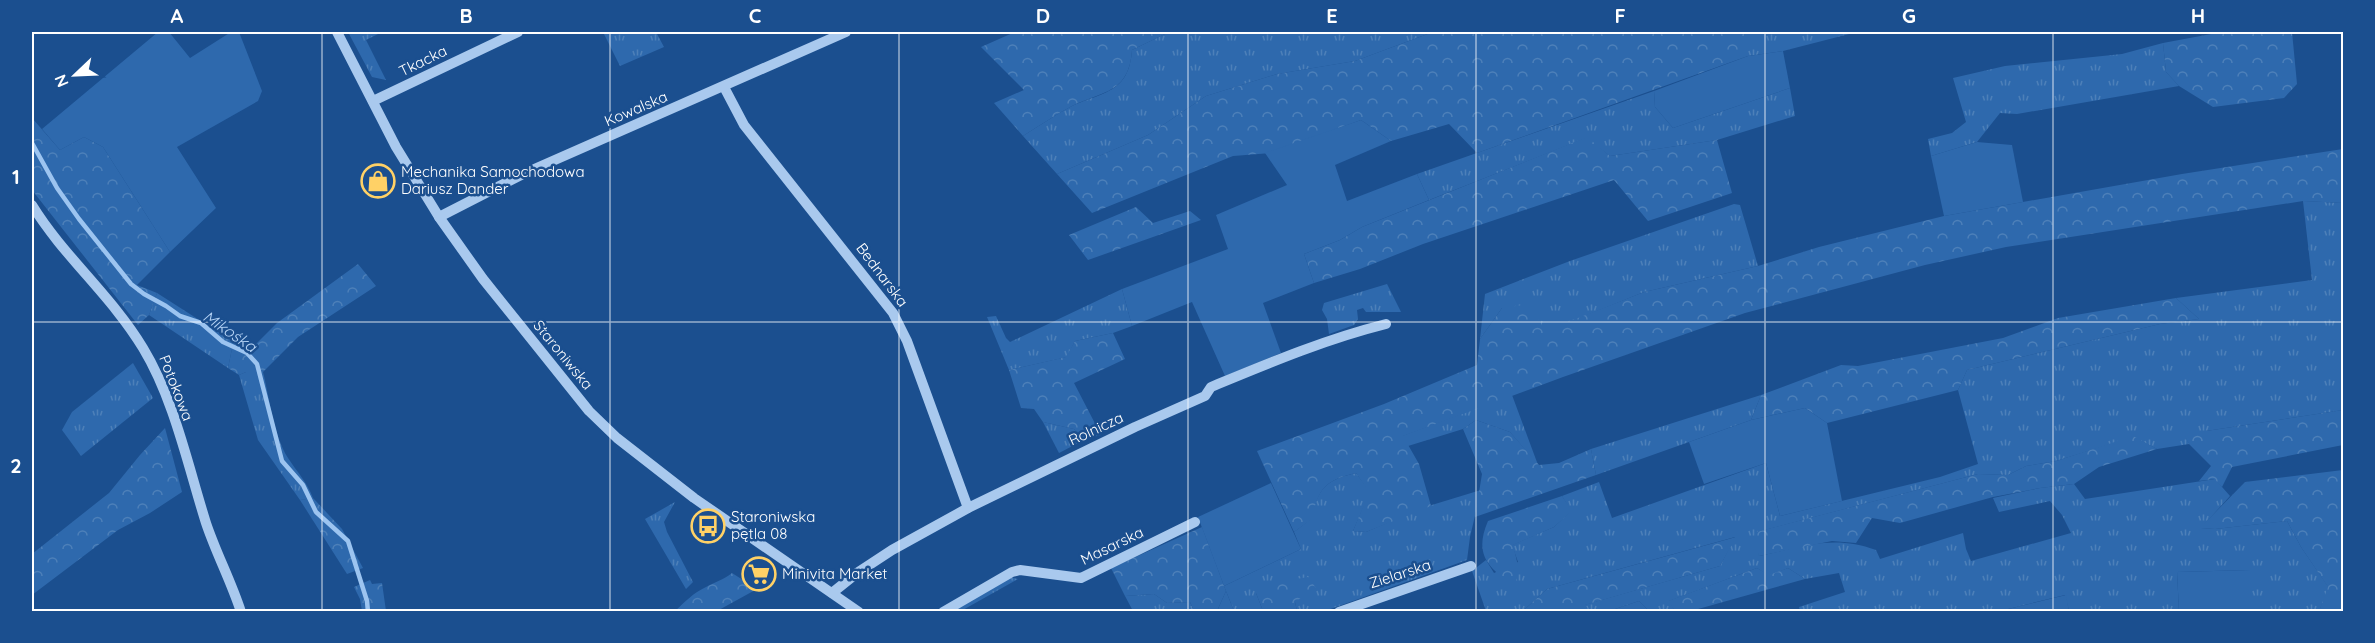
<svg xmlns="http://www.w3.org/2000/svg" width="2375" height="643" viewBox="0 0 2375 643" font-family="Quicksand,sans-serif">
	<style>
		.grass { fill: url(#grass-tufts) }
		.forest { fill: url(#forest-crowns) }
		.garden { fill: #2e69ad }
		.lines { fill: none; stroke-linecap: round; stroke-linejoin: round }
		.stream { stroke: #9cc4f0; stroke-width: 4.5 }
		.minor { stroke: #a9c9ee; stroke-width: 10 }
		.grid { fill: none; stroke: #fff; stroke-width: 1.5; stroke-opacity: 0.55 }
		.labels { text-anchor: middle; stroke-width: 5; stroke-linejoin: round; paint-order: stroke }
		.street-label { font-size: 15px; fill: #fff; stroke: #1b4f8f }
		.poi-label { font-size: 15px; fill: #fff; stroke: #1b4f8f; text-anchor: start }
		.water-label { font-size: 16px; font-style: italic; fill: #b5d3f5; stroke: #1b4f8f }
		.neatline { fill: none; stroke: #fff; stroke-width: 2 }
		.grid-label { font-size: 20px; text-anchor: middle; font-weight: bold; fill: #fff }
	</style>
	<defs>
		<pattern id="grass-tufts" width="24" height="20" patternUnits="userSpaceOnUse" patternTransform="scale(1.5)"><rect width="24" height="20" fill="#2e69ad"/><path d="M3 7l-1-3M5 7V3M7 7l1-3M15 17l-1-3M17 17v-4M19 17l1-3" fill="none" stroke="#4d80b9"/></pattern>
		<pattern id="forest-crowns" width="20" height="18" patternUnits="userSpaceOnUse" patternTransform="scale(1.5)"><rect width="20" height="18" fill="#2e69ad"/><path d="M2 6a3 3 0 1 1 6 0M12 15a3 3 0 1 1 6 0" fill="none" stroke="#4d80b9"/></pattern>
	</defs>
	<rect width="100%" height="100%" fill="#1b4f8f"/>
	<g class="grass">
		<polygon points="348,32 382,32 366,40 386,80 372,77"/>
		<polygon points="603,32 656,32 664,47 620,66"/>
		<path d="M 1169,32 L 1433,32 L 1355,61 L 1277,74 L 1206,96 L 1148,135 L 1057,174 L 1023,136 C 1039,126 1055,115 1072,106 C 1103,92 1129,93 1132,50 Z"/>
		<polygon points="1748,32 1857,32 1783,51 1748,56"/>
		<polygon points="2163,43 2166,72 2179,86 2017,114 2000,113 1977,142 1931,156 1928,139 1952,133 1966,122 1953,78 2005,66 2122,54"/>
		<polygon points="1790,88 1795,116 1717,140 1610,156 1586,138 1429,200 1417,174 1654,91 1655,107 1673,128"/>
		<path d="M 2303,201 L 2343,203 L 2343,410 L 2206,431 L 2183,431 L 2189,444 L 2157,449 L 2133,437 L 2056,461 L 2026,466 L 2008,475 L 1978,474 L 1757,532 L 1759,556 C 1802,547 1833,534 1876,550 L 1880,559 L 1963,533 L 1966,549 L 1971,561 L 2071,533 L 2062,515 L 2050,501 L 1999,512 L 1993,498 L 2040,488 L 2074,484 L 2085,499 L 2215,479 L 2230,496 L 2201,528 L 2215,529 L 2287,521 L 2301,547 L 2329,588 L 2319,611 L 2256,612 L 2250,609 L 2249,570 L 2177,572 L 2179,611 L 2069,611 L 2065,595 L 2000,611 L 1800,611 L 1799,607 L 1845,592 L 1839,573 L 1805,579 L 1788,568 L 1769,576 L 1757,568 L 1669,601 L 1675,611 L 1649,611 L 1639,601 L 1609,611 L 1589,611 L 1584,605 L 1720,566 L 1735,537 L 1547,589 L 1523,611 L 1486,611 L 1472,571 L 1486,560 L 1494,573 L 1518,562 L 1512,545 L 1554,527 L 1571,511 L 1562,496 L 1599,482 L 1612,518 L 1766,463 L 1780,516 L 1940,477 L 1978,464 L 1958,390 L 1967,370 L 2160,324 L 2199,319 L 2176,298 L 2312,280 Z"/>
		<polygon points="1734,204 1740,205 1758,266 1644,292 1545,332 1502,308 1480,339 1485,294 1570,261"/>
		<polygon points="1387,284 1401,312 1366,312 1363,308 1357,310 1358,319 1354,325 1329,334 1327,319 1322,310 1324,303"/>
		<polygon points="1122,289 1132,326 1113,333 1075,341 1067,357 1009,370 987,317 996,316 1006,338 1010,342"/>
		<polygon points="157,293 218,332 234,339 228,368 149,315"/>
		<polygon points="133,363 153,398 81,456 62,430 72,412"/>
		<path d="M 246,372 L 263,372 C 270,400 273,434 288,458 C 297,472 307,482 313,498 L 300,500 L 258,440 L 239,375 Z"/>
		<polygon points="1512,395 1538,465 1510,432 1476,420 1463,429 1408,446 1402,436"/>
		<polygon points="1761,395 1751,420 1596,475 1591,449"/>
		<polygon points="1043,422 1074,429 1086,439 1059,453"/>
		<path d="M 1356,473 L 1370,492 L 1353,531 L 1366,532 L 1422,508 L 1481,490 L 1470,537 L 1467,560 L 1325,611 L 1297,611 L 1295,602 L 1256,593 L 1263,611 L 1234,611 L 1224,586 L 1301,549 L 1294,532 L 1311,519 C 1318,489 1325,480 1356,473 Z"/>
		<polygon points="675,502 664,522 667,532 693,582 686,589 645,519"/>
		<polygon points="695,519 720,537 718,541 703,542 692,530 691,521"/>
		<polygon points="1009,577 1018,579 961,611 951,612"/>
		<polygon points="1154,594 1167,603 1190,602 1194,611 1133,611 1125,596"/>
	</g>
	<g class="forest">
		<path d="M 1015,32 L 1169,32 L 1132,50 C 1129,93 1103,91 1072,106 C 1055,115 1039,126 1023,136 L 994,103 L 1024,90 L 981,47 Z"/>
		<polygon points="1433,32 1748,32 1748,56 1477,153 1449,124 1391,141 1361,120 1271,153 1233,156 1092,213 1057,174 1148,135 1206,96 1277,74 1355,61"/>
		<polygon points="2222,32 2292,32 2297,84 2284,98 2213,107 2179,86 2166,72 2163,43"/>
		<polygon points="32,118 60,150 84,137 103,147 170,252 137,285 157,293 149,315 138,325 32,190"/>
		<polygon points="1587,137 1610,156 1717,140 1732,193 1648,221 1614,180 1423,244 1360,269 1314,283 1304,254 1340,240 1362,227"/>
		<path d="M 2343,149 L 2343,203 L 2303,201 L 2006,247 L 1925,265 L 1745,313 L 1563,377 L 1403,436 L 1419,464 L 1431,506 L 1366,532 L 1353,531 L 1369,492 L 1356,473 C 1325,480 1318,489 1312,519 L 1294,532 L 1257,451 L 1384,404 L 1477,365 L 1480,339 L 1502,308 L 1530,304 L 1545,331 L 1644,292 L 1758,266 L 1819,247 L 1944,216 L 2182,174 Z"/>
		<polygon points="1136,207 1153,223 1190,211 1201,220 1088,260 1069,235"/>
		<polygon points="358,264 376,286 298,337 263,372 246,372 239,375 228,368 234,339 254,346 277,323"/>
		<polygon points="2176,298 2199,319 2160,324 1967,370 1958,390 1827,423 1805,408 1751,420 1761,395 1841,365 1858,366 2003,338 2058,318"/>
		<polygon points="1113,333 1125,359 1074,383 1101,435 1086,439 1074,429 1043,422 1034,409 1021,408 1009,370 1066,357 1075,341"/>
		<polygon points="2343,410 2343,445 2232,467 2222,487 2214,479 2199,481 2211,466 2189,444 2182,431 2206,431"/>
		<polygon points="1476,420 1510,432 1539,465 1559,463 1591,449 1596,475 1475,517 1482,474 1463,429"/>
		<polygon points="165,428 182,492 150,513 118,530 32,595 32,554 109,493 140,455"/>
		<polygon points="2133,436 2157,449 2099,467 2074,484 2040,488 1993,497 1900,523 1872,518 1856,543 1832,541 1759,556 1756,547 1756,532 1978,474 2008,475 2026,466 2056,461"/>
		<polygon points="2343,470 2343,611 2319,611 2328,587 2301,547 2287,521 2215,529 2200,528 2245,482"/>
		<path d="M 1562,496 L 1572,511 L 1554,527 L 1513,545 C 1516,558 1522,573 1514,585 C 1487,568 1474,553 1488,521 Z"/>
		<polygon points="313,498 342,529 363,568 347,574 300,500"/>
		<polygon points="1202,527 1226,591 1217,611 1194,611 1190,602 1167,603 1154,594 1125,596 1111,568"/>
		<polygon points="1736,537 1720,566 1585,605 1589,611 1523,611 1547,589"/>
		<polygon points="1757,568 1769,575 1788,568 1805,579 1691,611 1675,611 1668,601"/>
		<path d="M 732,573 L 757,589 L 717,611 L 675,611 C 685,602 693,593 706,587 C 715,582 723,580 732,573 Z"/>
		<polygon points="1308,577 1316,588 1295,602 1297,611 1263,611 1256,593 1284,581"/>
		<polygon points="370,580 372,584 382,583 386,611 362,611 360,599 354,587"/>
		<polygon points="1639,601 1649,611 1609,611"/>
	</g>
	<g class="garden">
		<polygon points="158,32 169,32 190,58 231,32 239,32 262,91 258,101 177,147 216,208 170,252 103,147 84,137 60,150 42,129"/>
		<polygon points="1783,51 1790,88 1673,128 1655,107 1654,91 1748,56"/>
		<polygon points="1361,120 1391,141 1335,165 1347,201 1417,174 1429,200 1362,227 1340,240 1304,254 1314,283 1263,303 1281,353 1225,376 1192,302 1132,326 1122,289 1228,249 1216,215 1287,185 1265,153"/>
		<polygon points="1977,142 2012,145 2023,202 1944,216 1931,156"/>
		<polygon points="1805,408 1827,423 1842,501 1780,516 1766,463 1704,484 1689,442 1751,420"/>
		<polygon points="1271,483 1301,549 1224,586 1198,517"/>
		<polygon points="2250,570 2250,609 2238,612 2179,611 2177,572"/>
		<polygon points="1226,591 1234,611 1217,611"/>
		<polygon points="2066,595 2069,611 2000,611"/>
	</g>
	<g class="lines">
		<polyline class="stream" points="32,143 57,188 79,219 131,284 144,294 166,306 180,316 201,323 223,342 247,353 257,364 282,461 303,485 316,512 348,541 367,601 368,612"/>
		<g class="minor">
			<polyline points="337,32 396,147 439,217 483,279 589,411 617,438 694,498 859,612"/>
			<polyline points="724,87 744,125 893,313 907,341 968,508"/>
			<polyline points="373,101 518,32"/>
			<path d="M 32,205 C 64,257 111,295 143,348 C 174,399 188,466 206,523 C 216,553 231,581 241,612"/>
			<polyline points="439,217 523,174 846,32"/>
			<path d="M 832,593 L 857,573 L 892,550 L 968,508 L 1135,427 L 1205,396 L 1211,387 C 1269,363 1326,339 1386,324"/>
			<polyline points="943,612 1012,572 1020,570 1081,578 1195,522"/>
			<polyline points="1339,612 1471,566"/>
		</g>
	</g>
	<path class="grid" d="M 322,32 L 322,612M 610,32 L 610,612M 899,32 L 899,612M 1188,32 L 1188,612M 1476,32 L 1476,612M 1765,32 L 1765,612M 2053,32 L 2053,612M 32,322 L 2344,322"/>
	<defs>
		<symbol id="shop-ring" viewBox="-11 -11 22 22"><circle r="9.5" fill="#1b4f8f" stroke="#ffd166" stroke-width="1.5"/><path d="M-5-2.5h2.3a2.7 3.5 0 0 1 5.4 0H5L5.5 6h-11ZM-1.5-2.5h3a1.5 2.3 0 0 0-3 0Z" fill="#ffd166"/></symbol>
		<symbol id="bus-ring" viewBox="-11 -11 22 22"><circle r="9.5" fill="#1b4f8f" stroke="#ffd166" stroke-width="1.5"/><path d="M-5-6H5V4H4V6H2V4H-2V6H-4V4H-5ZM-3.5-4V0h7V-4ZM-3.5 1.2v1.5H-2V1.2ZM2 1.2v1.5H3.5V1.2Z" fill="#ffd166"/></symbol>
		<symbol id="supermarket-ring" viewBox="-11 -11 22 22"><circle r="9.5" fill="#1b4f8f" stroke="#ffd166" stroke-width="1.5"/><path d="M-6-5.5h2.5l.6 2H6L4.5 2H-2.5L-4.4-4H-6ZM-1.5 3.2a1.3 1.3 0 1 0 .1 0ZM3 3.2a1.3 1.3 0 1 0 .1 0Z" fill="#ffd166"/></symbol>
	</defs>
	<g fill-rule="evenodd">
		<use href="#shop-ring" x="359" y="162" width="38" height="38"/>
		<use href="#bus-ring" x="689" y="507" width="38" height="38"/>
		<use href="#supermarket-ring" x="740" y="555" width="38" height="38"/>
	</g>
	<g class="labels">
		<g class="street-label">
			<text transform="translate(423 61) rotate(-26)" y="5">Tkacka</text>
			<text transform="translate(636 109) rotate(-23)" y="5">Kowalska</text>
			<text transform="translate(882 275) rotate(53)" y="5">Bednarska</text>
			<text transform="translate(563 355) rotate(51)" y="5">Staroniwska</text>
			<text transform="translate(176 388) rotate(69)" y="5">Potokowa</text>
			<text transform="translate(1096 429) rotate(-25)" y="5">Rolnicza</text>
			<text transform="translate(1112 546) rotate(-26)" y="5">Masarska</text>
			<text transform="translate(1400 574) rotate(-18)" y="5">Zielarska</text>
		</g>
		<g class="poi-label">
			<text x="401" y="177">Mechanika Samochodowa<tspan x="401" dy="17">Dariusz Dander</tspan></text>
			<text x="731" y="522">Staroniwska<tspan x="731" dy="17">pętla 08</tspan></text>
			<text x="782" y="579">Minivita Market</text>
		</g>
		<g class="water-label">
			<text transform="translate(230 331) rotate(34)" y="6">Mikośka</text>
		</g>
	</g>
	<rect width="2375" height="643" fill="none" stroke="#1b4f8f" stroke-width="66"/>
	<g transform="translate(75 75) rotate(247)" stroke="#1b4f8f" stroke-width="4.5" paint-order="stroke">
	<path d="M0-4.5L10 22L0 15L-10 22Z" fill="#ffffff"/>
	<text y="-9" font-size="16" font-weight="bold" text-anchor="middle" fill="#ffffff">N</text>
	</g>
	<rect x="33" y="33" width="2309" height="577" class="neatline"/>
	<g class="grid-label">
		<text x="177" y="23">A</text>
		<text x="466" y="23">B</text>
		<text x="755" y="23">C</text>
		<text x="1043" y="23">D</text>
		<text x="1332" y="23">E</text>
		<text x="1620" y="23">F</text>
		<text x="1909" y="23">G</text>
		<text x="2198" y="23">H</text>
		<text x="16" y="184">1</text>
		<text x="16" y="473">2</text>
	</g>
</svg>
